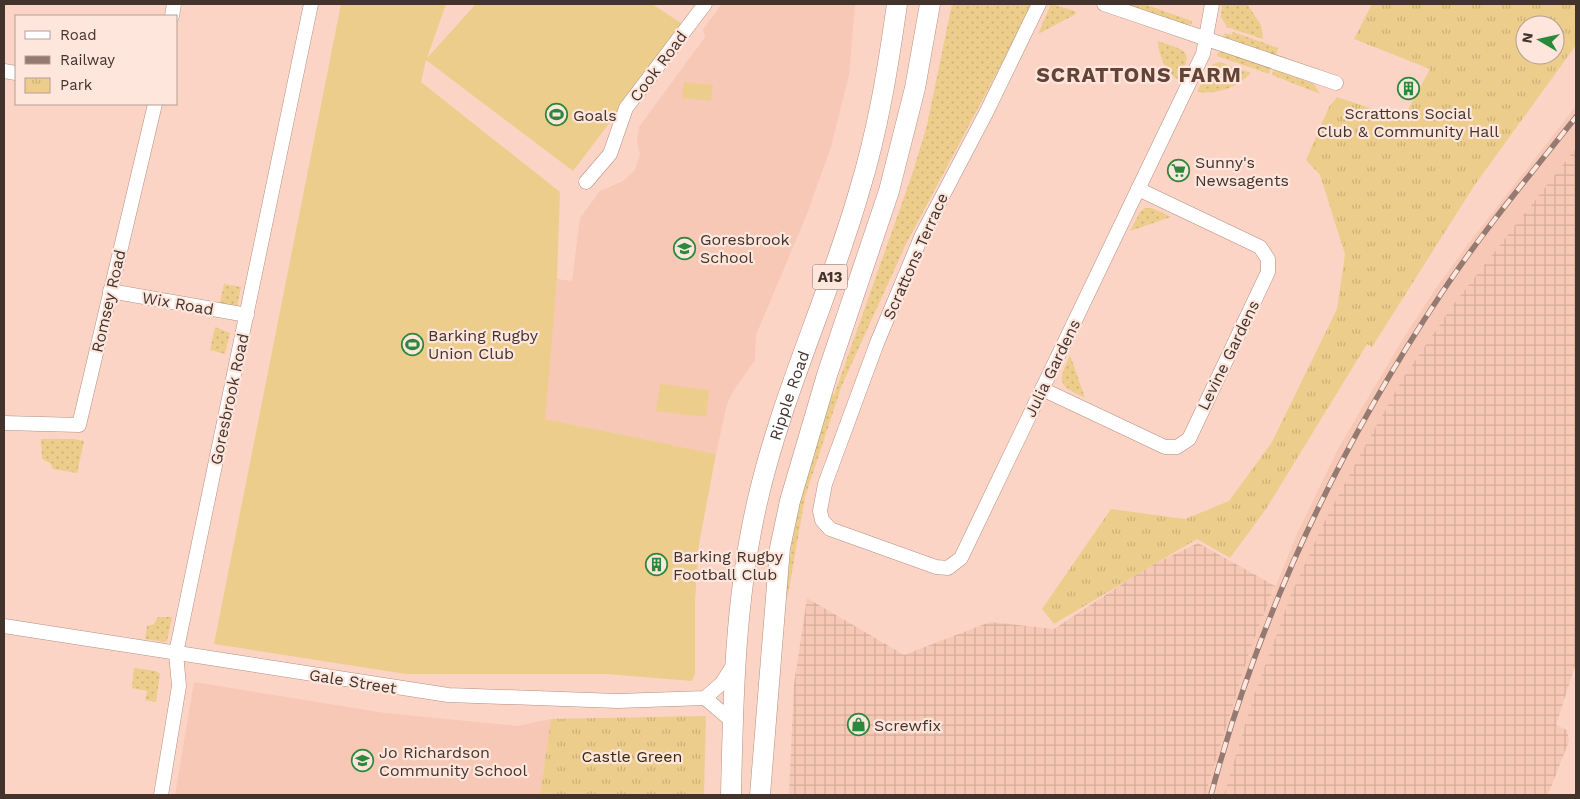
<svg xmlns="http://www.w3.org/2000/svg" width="1580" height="799" viewBox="0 0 1580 799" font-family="'Work Sans',sans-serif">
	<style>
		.built { fill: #f7c8b5 }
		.industrial { fill: url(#industrial-grid) }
		.grass { fill: url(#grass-dots) }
		.park { fill: url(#park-tufts); fill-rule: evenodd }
		.pitch { fill: #edcd8b }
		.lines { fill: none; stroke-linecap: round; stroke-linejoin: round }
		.minor-casing { stroke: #b48f81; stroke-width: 15 }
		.highway-casing { stroke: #b48f81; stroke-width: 21 }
		.minor { stroke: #fff; stroke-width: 14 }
		.highway { stroke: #fff; stroke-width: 20 }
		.rail-casing { stroke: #947a70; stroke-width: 5.5 }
		.rail { stroke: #fee6dc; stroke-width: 4; stroke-dasharray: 11; stroke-linecap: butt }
		.labels { text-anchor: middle; stroke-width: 4.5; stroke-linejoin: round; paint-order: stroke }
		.shield { fill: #fee6dc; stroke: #7a6962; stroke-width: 1 }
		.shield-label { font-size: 15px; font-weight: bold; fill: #42332d }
		.street-label { font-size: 16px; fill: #42332d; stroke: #fee6dc }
		.poi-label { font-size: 16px; fill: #42332d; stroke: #fee6dc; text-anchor: start }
		.park-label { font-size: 16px; fill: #382909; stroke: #fee6dc }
		.district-label { font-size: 21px; font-weight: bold; letter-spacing: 1px; fill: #644437; stroke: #fee6dc }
	</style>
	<defs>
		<pattern id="industrial-grid" width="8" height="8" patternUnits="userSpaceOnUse" patternTransform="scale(1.25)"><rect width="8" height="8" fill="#f7c8b5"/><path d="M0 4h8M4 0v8" fill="none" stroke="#d5ac9c"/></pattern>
		<pattern id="grass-dots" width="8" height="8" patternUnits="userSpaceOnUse" patternTransform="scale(1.25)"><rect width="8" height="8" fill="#edcd8b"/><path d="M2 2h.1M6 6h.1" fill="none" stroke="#ccb078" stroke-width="1.8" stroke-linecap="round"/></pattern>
		<pattern id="park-tufts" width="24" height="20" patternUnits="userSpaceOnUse" patternTransform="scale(1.25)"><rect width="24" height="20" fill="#edcd8b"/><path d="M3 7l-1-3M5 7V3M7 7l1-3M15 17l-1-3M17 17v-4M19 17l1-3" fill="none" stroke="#ccb078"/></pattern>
	</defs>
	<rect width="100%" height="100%" fill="#fcd4c5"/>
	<g class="built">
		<polygon points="722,4 855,4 849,75 831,147 807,214 756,335 755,360 734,390 727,404 716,454 544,419 557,279 572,281 580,218 600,191 623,181 635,170 640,154 637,142 639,127 705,37 703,29"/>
		<polygon points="1576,106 1576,148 1456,301 1403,378 1324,522 1279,627 1253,698 1224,795 1205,795 1250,650 1296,536 1338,449 1401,342 1436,288 1475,235"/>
		<polygon points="194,682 385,713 517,726 551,719 540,795 175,795"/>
	</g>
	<g class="industrial">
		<polygon points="1576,148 1576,663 1556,725 1567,730 1569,741 1548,795 1224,795 1253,698 1291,595 1324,522 1364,448 1403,378 1456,301"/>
		<polygon points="1198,543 1275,586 1250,650 1205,795 789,795 794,684 807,598 904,655 990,622 1054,629 1148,567"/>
	</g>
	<g class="grass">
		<polygon points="952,4 1030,4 1030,6 1021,27 905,246 842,385 805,497 788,595 785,595 791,548 803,486 832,394 834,395 913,172 927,125"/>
		<polygon points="1051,4 1075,11 1076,14 1038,34"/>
		<polygon points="1126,4 1144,4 1192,21 1192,24 1187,25"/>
		<polygon points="1222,4 1247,4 1261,25 1263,39 1227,27 1221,17"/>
		<polygon points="1233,32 1278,48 1276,56 1223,37 1225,33 1232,35"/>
		<path d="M 1158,41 C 1189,52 1193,49 1179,81 C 1165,70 1159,58 1158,41 Z"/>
		<polygon points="1218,52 1226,52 1271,68 1269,74 1217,56"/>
		<path d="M 1219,62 L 1251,73 C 1234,89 1219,94 1197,92 L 1209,66 Z"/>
		<polygon points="1274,69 1314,84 1320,94 1272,75"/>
		<polygon points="1145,208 1152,208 1171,217 1130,231 1140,212"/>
		<polygon points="224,284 241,287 237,307 219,307"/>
		<polygon points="215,327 230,333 225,354 210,350"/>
		<path d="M 1070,355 L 1085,398 C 1058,385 1057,383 1070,355 Z"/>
		<polygon points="41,439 74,439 84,441 77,473 53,469 50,463 42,459"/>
		<polygon points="158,617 172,617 167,641 164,642 145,639 147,626 154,624"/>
		<polygon points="134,668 156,671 160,674 156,702 145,700 147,691 132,688"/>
	</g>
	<g class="park">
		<path d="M 1372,4 L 1576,4 L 1576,45 L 1474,186 L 1372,347 L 1367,344 L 1266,509 L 1230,558 L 1197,539 L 1054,624 L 1042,609 L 1111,509 L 1185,519 L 1229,501 L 1272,442 L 1337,309 L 1345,254 L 1320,175 L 1306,160 L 1329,107 L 1337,97 L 1403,119 L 1430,69 L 1354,39 ZM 1525,25 L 1555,25 L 1555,55 L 1525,55 Z"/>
		<polygon points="706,716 704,795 540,795 551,719"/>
	</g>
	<g class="pitch">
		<polygon points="341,4 446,4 427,58 476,4 652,4 684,25 573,171 426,60 421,82 560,192 557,279 545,419 716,454 699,544 695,601 695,674 692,681 606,674 406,674 214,644"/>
		<polygon points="684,82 713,85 711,101 682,98"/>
		<polygon points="660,384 709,390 706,417 656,411"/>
	</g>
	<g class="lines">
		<defs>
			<g id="minor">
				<polyline points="1039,4 986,113 922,235 877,343 825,484 820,511 822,520 830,529 936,567 948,568 961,558 1203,54 1212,4"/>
				<polyline points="1104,4 1336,83"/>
				<polyline points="172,16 174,4"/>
				<polyline points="4,71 16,73"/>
				<polyline points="586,182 610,154 626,108 705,4"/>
				<polyline points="110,291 247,315"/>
				<polyline points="1042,389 1165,447 1177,447 1189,439 1268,272 1268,259 1260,247 1138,189"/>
				<polyline points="4,423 79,425 155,104"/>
				<polyline points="4,626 448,695 618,701 705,698 722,683 734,664"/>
				<polyline points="705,698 733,722"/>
				<polyline points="161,795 179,686 176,653 311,4"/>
			</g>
			<g id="highway">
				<path id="s1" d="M 731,795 C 733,697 735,599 757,503 C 781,396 829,297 859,192 C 878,130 888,68 897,4"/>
				<polyline points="760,795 780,548 790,501 827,375 889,191 915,88 930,4"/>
			</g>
		</defs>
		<use href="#minor" class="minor-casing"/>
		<use href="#highway" class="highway-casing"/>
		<use href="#minor" class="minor"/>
		<use href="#highway" class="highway"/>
		<defs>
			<path id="rail" d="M 1211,795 C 1259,615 1338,449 1441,294 C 1482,232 1530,175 1576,117"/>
		</defs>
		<use href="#rail" class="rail-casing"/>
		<use href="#rail" class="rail"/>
	</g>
	<defs>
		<symbol id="building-ring" viewBox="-11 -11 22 22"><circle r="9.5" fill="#fee6dc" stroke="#2b893b" stroke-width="1.5"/><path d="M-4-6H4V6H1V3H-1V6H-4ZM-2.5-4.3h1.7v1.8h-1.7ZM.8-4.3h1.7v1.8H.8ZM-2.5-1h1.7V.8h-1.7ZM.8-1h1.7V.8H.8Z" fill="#2b893b"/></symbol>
		<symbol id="stadium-ring" viewBox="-11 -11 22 22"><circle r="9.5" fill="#fee6dc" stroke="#2b893b" stroke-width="1.5"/><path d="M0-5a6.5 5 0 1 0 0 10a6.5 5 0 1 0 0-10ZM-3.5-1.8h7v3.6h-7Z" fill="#2b893b"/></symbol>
		<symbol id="supermarket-ring" viewBox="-11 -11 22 22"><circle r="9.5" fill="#fee6dc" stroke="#2b893b" stroke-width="1.5"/><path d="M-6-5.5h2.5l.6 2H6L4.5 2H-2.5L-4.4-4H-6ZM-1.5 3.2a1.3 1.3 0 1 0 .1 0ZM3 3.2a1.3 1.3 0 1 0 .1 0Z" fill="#2b893b"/></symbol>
		<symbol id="school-ring" viewBox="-11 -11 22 22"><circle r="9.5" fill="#fee6dc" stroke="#2b893b" stroke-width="1.5"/><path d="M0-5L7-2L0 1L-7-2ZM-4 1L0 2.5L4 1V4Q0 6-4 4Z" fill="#2b893b"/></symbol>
		<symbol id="shop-ring" viewBox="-11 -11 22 22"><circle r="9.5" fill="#fee6dc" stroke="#2b893b" stroke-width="1.5"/><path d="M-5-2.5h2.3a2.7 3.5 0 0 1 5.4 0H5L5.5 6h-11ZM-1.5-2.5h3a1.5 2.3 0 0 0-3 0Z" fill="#2b893b"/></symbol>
	</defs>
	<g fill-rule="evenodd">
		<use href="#building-ring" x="1396" y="76" width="25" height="25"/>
		<use href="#stadium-ring" x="544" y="102" width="25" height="25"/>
		<use href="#supermarket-ring" x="1166" y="158" width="25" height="25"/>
		<use href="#school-ring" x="672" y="236" width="25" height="25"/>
		<use href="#stadium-ring" x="400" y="332" width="25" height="25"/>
		<use href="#building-ring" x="644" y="552" width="25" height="25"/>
		<use href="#shop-ring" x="846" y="712" width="25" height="25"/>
		<use href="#school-ring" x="350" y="748" width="25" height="25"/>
	</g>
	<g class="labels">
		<rect class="shield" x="812.5" y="264.5" width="35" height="25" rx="4"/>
		<g class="shield-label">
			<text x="830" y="282">A13</text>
		</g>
		<g class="street-label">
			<text transform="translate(658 66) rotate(-53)" y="6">Cook Road</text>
			<text transform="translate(915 256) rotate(-66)" y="6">Scrattons Terrace</text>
			<text transform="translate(108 301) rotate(-77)" y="6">Romsey Road</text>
			<text transform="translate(178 303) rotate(10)" y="6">Wix Road</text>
			<text transform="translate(1228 355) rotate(-64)" y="6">Levine Gardens</text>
			<text transform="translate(1052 368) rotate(-64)" y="6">Julia Gardens</text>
			<text dy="6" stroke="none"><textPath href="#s1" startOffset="406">Ripple Road</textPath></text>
			<text transform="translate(229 399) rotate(-78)" y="6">Goresbrook Road</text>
			<text transform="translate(353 681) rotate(9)" y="6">Gale Street</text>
		</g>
		<g class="poi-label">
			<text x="1408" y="119" text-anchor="middle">Scrattons Social<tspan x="1408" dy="18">Club &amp; Community Hall</tspan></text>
			<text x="573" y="121">Goals</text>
			<text x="1195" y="168">Sunny's<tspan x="1195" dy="18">Newsagents</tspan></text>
			<text x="700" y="245">Goresbrook<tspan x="700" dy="18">School</tspan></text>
			<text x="428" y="341">Barking Rugby<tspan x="428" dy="18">Union Club</tspan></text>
			<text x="673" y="562">Barking Rugby<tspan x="673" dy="18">Football Club</tspan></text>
			<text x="874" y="731">Screwfix</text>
			<text x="379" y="758">Jo Richardson<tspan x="379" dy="18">Community School</tspan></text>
		</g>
		<g class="park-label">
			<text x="632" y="762">Castle Green</text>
		</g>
		<g class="district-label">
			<text x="1139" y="82">SCRATTONS FARM</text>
		</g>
	</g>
	<rect width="1580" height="799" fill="none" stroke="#42332d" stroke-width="10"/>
	<rect x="15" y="15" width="162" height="90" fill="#fee6dc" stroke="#b39e96"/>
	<rect x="25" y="31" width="25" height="8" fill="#ffffff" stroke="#b39e96"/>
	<text x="60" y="40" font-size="15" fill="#42332d">Road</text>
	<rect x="25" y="56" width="25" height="8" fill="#947a70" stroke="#b39e96"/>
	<text x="60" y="65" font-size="15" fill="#42332d">Railway</text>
	<rect x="25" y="78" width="25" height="15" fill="url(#park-tufts)" stroke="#b39e96"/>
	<text x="60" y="90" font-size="15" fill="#42332d">Park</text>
	<g transform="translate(1540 40) rotate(279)"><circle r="24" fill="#fee6dc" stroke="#b39e96"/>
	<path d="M0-4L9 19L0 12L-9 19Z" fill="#2b893b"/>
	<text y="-8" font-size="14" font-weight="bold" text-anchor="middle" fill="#42332d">N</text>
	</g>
</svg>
